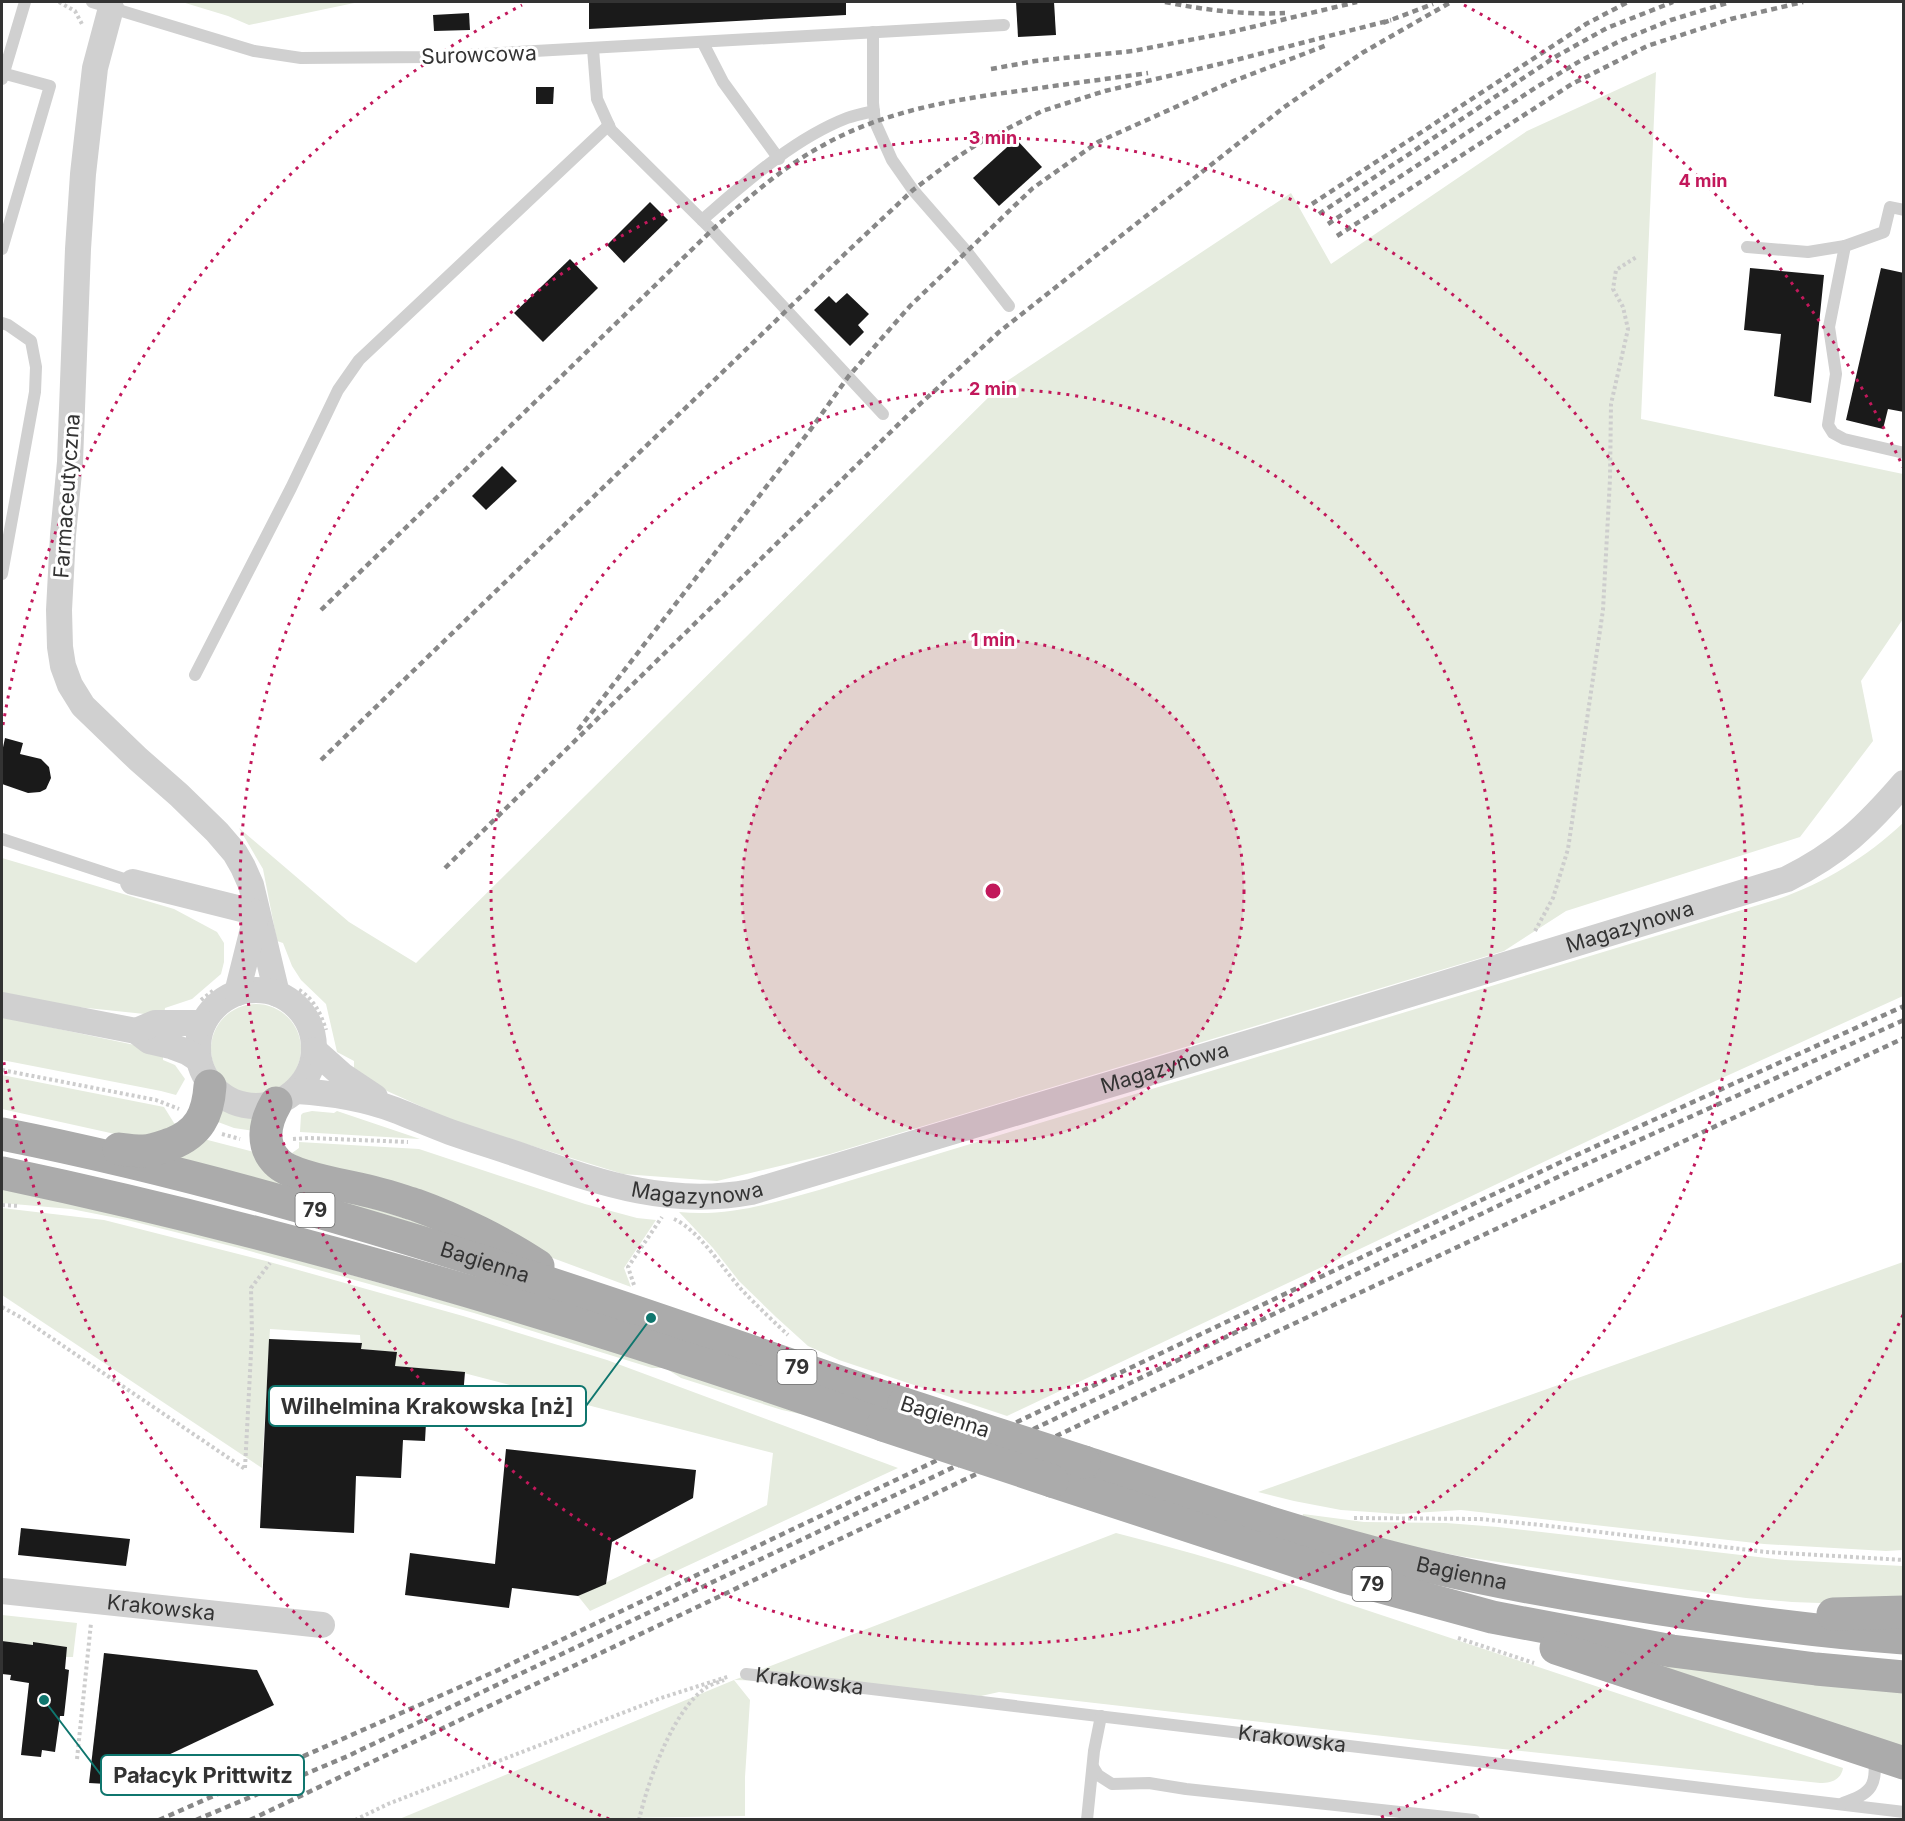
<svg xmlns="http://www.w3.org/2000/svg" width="1905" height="1821" viewBox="0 0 1905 1821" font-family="Inter,sans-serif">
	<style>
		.green { fill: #e6ecdf }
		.building { fill: #1a1a1a }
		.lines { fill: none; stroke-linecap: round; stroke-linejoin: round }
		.path { stroke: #cdcdcd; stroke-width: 4; stroke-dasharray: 3 3; stroke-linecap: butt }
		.lane { stroke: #d0d0d0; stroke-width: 12 }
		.street { stroke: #d0d0d0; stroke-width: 26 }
		.primary { stroke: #ababab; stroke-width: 33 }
		.rail { stroke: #888; stroke-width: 4.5; stroke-dasharray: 6 4.5; stroke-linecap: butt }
		.primary-bridge { stroke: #ababab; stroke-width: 33 }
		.ring { fill: none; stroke: #c2185b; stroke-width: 3; stroke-dasharray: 3 6 }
		.labels { text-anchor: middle; stroke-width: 6; stroke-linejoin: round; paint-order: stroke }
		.shield { fill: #fff; stroke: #707070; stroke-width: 1.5 }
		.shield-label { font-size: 20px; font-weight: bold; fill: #333 }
		.street-label { font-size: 21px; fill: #333; stroke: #fff }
		.centre { fill: #c2185b; stroke: #fff; stroke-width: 3 }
		.ring-label { font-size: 18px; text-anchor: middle; font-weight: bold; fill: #c2185b; stroke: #fff; stroke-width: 6; stroke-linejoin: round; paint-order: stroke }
		.leader { fill: none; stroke: #0f766e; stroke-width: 2 }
		.callout-dot { fill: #0f766e; stroke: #fff; stroke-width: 2 }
		.callout { fill: #fff; stroke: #0f766e; stroke-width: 2 }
		.callout-label { font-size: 22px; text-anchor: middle; font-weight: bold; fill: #333 }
	</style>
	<rect width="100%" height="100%" fill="#fff"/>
	<g class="green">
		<polygon points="182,2 359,2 249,25 228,16"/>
		<polygon points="1656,72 1641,419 1903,474 1903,619 1861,681 1873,741 1800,837 1566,911 1504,951 830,1154 717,1181 623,1174 458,1123 387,1091 354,1070 354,1061 337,1052 326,1004 301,980 292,966 283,943 277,941 263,869 239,828 349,922 416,963 1001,385 1291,193 1331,264 1527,131"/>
		<path d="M 1903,823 L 1903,996 L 1700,1088 L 1007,1416 L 839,1360 L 808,1346 L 776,1317 L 739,1281 L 713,1248 L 679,1212 C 728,1217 772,1203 819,1190 L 1778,899 C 1824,883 1867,857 1903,823 Z"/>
		<polygon points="2,858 174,909 217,932 224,943 224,962 221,974 192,999 165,1008 164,1016 58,1005 2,994"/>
		<circle cx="256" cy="1049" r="45"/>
		<polygon points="2,1017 163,1051 163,1060 175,1065 185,1079 176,1095 161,1091 2,1060"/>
		<polygon points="2,1075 164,1107 174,1123 183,1128 133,1138 2,1109"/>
		<polygon points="218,1105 232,1112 256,1117 254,1131 234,1128 218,1122"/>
		<polygon points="312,1111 334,1113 337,1111 420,1139 300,1132 301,1115 303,1113"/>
		<polygon points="200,1138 258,1153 315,1189 461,1237 172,1157"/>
		<polygon points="299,1142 419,1149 585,1204 637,1218 656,1220 624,1268 631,1287 326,1174 292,1153 299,1148"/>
		<polygon points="2,1186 138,1215 622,1351 805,1415 782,1410 681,1378 665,1368 652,1368 474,1313 239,1248 127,1220 71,1209 2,1203"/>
		<polygon points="2,1208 104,1220 266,1261 463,1316 607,1360 898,1468 590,1611 578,1596 767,1505 773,1453 460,1372 395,1366 396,1352 361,1349 360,1335 270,1329 262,1468 2,1295"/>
		<polygon points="1903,1262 1903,1550 1886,1551 1764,1544 1461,1510 1399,1514 1341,1510 1294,1501 1258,1492"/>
		<polygon points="1303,1514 1364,1522 1446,1523 1498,1527 1785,1560 1903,1566 1903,1606 1792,1602 1746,1598 1623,1581 1459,1556 1400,1544 1302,1520"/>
		<path d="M 1116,1533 C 1192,1552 1268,1575 1342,1602 L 1843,1768 C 1841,1780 1831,1783 1820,1783 L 1418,1740 L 999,1692 L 981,1696 L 859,1683 L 734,1680 L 750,1700 L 745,1777 L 745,1816 L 621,1818 L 621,1820 L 397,1820 L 734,1680 Z"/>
		<polygon points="2,1615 77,1623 73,1657 66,1657 67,1647 33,1643 33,1645 2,1641"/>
		<polygon points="1634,1657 1903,1689 1903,1751"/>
	</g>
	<g class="building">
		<polygon points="589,2 846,2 846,15 589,29"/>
		<polygon points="1016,2 1054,2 1056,35 1018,37"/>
		<polygon points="469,13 470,30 434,31 433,15"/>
		<polygon points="536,87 554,87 553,104 536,104"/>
		<polygon points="1016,139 1042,167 999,206 973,178"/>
		<polygon points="650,202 668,220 624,263 607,245"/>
		<polygon points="570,259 598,288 543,342 514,313"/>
		<polygon points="1750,268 1824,275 1811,403 1774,396 1781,334 1744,330"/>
		<polygon points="1881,268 1904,273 1904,412 1888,409 1883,429 1846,420"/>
		<polygon points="847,293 869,314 858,325 864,332 850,346 814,310 829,296 836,303"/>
		<polygon points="502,466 517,481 486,510 472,496"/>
		<polygon points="5,738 23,743 20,754 41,759 49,767 51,778 46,789 40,792 28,793 2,784 2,752"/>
		<polygon points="269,1339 362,1343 361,1349 397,1352 395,1366 465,1372 462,1408 427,1405 425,1441 403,1440 401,1478 356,1476 354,1533 260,1528"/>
		<polygon points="506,1449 696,1470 693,1498 612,1542 606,1584 578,1596 512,1588 509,1608 405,1595 410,1553 495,1564"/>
		<polygon points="21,1528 130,1539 126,1566 18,1555"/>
		<polygon points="2,1641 33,1645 33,1642 67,1647 65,1669 69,1670 67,1689 64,1716 60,1716 55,1752 42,1750 41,1757 21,1755 29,1683 10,1680 11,1675 2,1674"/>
		<polygon points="104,1653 257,1670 274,1705 107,1784 89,1783"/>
	</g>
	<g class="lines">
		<g class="path">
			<polyline points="59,2 75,11 83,26"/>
			<polyline points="1535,931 1553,898 1568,849 1603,610 1610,479 1611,404 1628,329 1623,307 1613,289 1616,270 1638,256"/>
			<path d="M 299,990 C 314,999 321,1014 326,1030"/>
			<polyline points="201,1000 214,990"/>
			<polyline points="2,1070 156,1100 179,1109"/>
			<polyline points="222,1134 240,1139"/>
			<polyline points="293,1139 309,1138 408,1142"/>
			<polyline points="2,1205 20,1206"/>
			<path d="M 674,1219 C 699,1230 723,1269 741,1289 C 756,1305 772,1320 788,1335"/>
			<polyline points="634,1285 628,1267 662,1217"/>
			<polyline points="2,1307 22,1318 245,1469"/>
			<polyline points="245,1468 252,1334 251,1288 270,1263"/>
			<polyline points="1354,1518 1480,1519 1541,1525 1766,1552 1904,1560"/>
			<polyline points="1458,1638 1534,1663"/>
			<polyline points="77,1759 91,1623"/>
			<polyline points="355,1820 388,1804 661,1698 730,1676"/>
			<path d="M 639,1820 C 648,1781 673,1709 707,1687 C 712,1684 719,1682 724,1680"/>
		</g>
		<g class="lane">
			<polyline points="92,2 254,51 301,58 429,57 1004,25"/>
			<polyline points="873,32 873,103 875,122 892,160 913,190 967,252 1009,306"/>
			<polyline points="703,43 723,82 779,159"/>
			<polyline points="593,49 597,99 611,130 712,230 883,414"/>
			<polyline points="2,73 50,86 2,249"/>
			<polyline points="2,79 25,2"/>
			<polyline points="1904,210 1890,207 1884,232 1845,246 1829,327 1836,374 1828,425 1833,433 1844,439 1904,453"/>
			<path d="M 702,220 C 745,183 793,139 847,118 C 855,115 865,113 874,111"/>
			<polyline points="1747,247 1808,252 1845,246"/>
			<polyline points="2,323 8,325 31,341 36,367 35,392 2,574"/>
			<polyline points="195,675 291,488 338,390 359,360 609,125"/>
			<polyline points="2,839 133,882"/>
			<path id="s1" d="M 746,1674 L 1904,1812"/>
			<polyline points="1093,1767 1098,1775 1112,1784 1149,1783 1186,1789 1474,1820"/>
			<path d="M 1843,1803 C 1873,1793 1877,1785 1874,1755"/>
			<polyline points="1087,1820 1094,1751 1101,1716"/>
		</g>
		<g class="street">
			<polyline points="111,8 95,68 83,174 78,249 70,462 63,535 59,610 60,647 63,666 70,685 83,706 138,759 179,795 217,832 235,853 243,867 251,885 277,994"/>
			<polyline points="133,882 257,913"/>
			<circle cx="256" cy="1048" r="58"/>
			<polyline points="237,993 257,913"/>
			<polyline points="2,1005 136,1031 149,1041 171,1046 187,1052 198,1059"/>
			<polyline points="136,1031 155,1023 203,1023"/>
			<polyline points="314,1050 342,1075 375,1097"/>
			<path id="s2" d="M 297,1091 C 330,1093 363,1098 395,1110 C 413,1117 431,1125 450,1132 C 476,1141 502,1149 528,1158 C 604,1184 670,1207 751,1192 L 1322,1021 L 1787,879 C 1839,853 1866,827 1904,783"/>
			<path id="s3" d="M 2,1591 L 322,1625"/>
		</g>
		<g class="primary">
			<path d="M 276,1103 C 265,1122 260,1145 277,1162 C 293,1179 352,1186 376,1193 C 389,1196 403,1201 416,1205 C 455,1219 504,1243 538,1266"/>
			<path id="s4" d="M 2,1134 C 310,1195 607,1302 904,1404"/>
			<path d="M 119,1149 C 127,1150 135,1151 143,1151 C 152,1151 162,1147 171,1144 C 199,1133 208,1115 210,1086"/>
			<path d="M 2,1173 C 301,1236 595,1324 883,1425"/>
			<path id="s5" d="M 1084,1462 C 1194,1498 1305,1537 1418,1564 C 1482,1579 1546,1591 1610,1601 C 1708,1617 1805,1631 1904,1638"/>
			<polyline points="1052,1481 1345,1577 1492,1617 1672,1651 1816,1669 1904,1677"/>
			<polyline points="1833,1614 1904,1612"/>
			<polyline points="1556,1648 1904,1763"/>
		</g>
		<g class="rail">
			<path d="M 1165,2 C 1205,10 1244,15 1285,13"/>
			<polyline points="1383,23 1433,4"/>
			<polyline points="991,69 1035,61 1133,51 1231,32 1357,2"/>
			<polyline points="1312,204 1586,24 1628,2"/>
			<polyline points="1319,214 1555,57 1607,28 1673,2"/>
			<polyline points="1328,224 1535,88 1580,61 1622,40 1671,20 1730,2"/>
			<polyline points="1337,236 1572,84 1647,46 1731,19 1803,2"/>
			<path d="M 321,610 L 712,230 C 746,200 780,169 820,147 C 882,111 956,99 1026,90 C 1066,84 1107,79 1148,73"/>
			<polyline points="578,730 811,429 848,377 910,306 1033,188 1098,142 1231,82 1327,45"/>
			<polyline points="321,760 849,250 913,190 953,160 979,143 1042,111 1105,91 1228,62 1391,20"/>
			<polyline points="445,868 908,415 999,332 1283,108 1362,53 1451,2"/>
			<polyline points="159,1820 494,1672 1559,1163 1904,1006"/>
			<polyline points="196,1820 348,1756 1195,1352 1562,1175 1904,1020"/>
			<polyline points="250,1820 1199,1368 1904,1038"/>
		</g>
		<g class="primary-bridge">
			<polyline points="904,1404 1084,1462"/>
			<polyline points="883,1425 1052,1481"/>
		</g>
	</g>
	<circle cx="993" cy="891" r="251" fill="#c2185b" fill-opacity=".12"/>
	<g class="ring">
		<circle cx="993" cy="891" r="251"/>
		<circle cx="993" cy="891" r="502"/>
		<circle cx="993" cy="891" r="753"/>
		<path d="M1903 1315A1004 1004 0 0 1 1377 1819M609 1819A1004 1004 0 0 1 3 1057M3 725A1004 1004 0 0 1 522 5M1464 5A1004 1004 0 0 1 1903 467"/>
	</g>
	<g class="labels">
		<g class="shield">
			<rect x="295.5" y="1193" width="39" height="34" rx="4.5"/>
			<rect x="777.5" y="1350" width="39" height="34" rx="4.5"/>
			<rect x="1352.5" y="1567" width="39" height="34" rx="4.5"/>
		</g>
		<g class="shield-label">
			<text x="315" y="1217">79</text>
			<text x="797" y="1374">79</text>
			<text x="1372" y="1591">79</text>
		</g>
		<g class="street-label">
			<text transform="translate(479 55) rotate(-2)" y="7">Surowcowa</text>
			<text transform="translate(67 496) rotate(-86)" y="7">Farmaceutyczna</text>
			<text dy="7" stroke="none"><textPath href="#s2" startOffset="1388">Magazynowa</textPath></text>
			<text dy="7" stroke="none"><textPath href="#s2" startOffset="902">Magazynowa</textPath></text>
			<text dy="7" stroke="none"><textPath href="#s2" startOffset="416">Magazynowa</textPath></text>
			<text dy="7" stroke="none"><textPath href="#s4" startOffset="500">Bagienna</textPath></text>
			<text transform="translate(945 1417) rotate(18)" y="7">Bagienna</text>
			<text dy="7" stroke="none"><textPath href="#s5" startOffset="394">Bagienna</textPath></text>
			<text dy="7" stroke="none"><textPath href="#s3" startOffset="160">Krakowska</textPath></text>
			<text dy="7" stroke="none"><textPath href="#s1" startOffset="64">Krakowska</textPath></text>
			<text dy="7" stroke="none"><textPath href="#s1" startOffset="550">Krakowska</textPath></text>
		</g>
	</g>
	<circle cx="993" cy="891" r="9" class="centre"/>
	<g class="ring-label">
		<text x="993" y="144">3 min</text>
		<text x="1703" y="187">4 min</text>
		<text x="993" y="395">2 min</text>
		<text x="993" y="646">1 min</text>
	</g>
	<path class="leader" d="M651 1318L586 1406M44 1700L101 1775"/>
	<g class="callout-dot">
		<circle cx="651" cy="1318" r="6"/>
		<circle cx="44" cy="1700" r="6"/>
	</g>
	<g class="callout">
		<rect x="269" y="1386" width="317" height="40" rx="6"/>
		<rect x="101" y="1755" width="203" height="40" rx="6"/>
	</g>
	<g class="callout-label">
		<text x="427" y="1414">Wilhelmina Krakowska [nż]</text>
		<text x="203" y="1783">Pałacyk Prittwitz</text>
	</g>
	<rect width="1905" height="1821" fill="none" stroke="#333333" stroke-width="6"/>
</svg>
